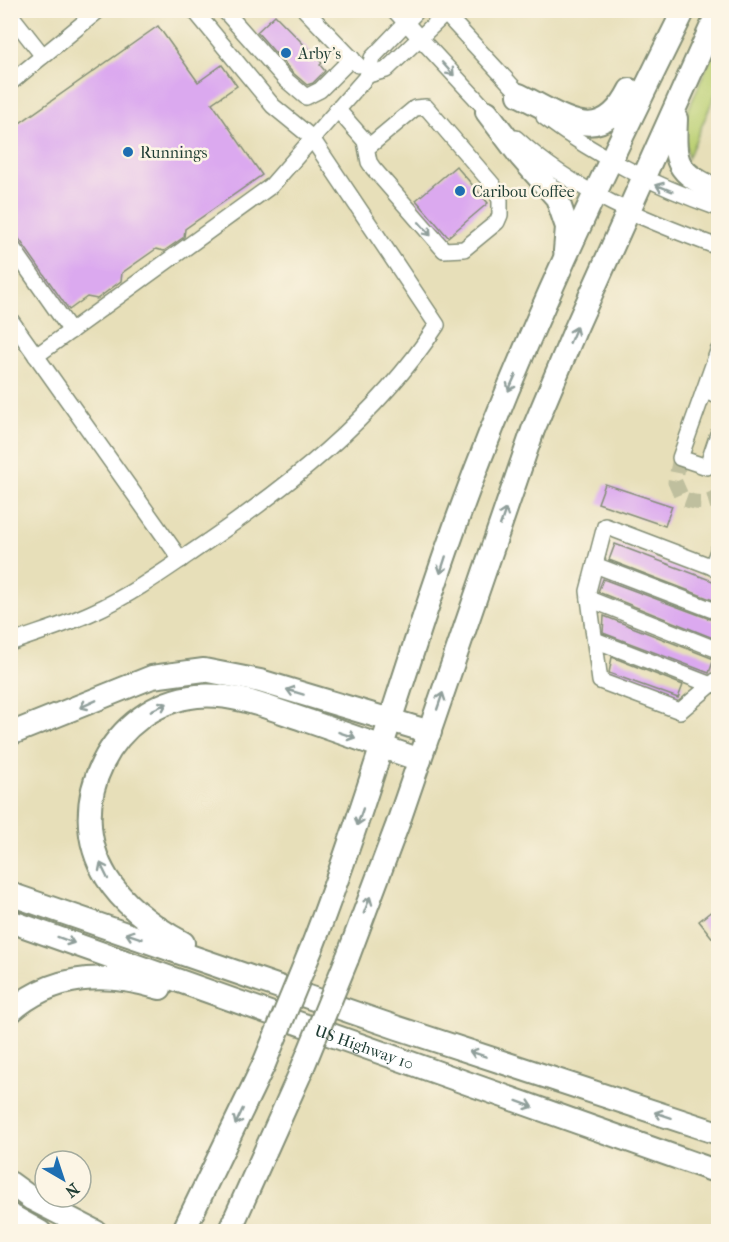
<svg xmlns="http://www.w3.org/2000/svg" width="729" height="1242" viewBox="0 0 729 1242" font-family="'IM FELL French Canon',serif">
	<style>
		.green { fill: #bcd074; stroke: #6e8654; stroke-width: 1.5 }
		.building { fill: #dba9ef }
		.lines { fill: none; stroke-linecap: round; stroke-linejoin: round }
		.minor-tunnel { stroke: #bfbf9e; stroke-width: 15; stroke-dasharray: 15 8; stroke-linecap: butt }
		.minor-casing { stroke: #838e76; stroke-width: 18 }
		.highway-casing { stroke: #838e76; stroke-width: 26 }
		.minor { stroke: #fff; stroke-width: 15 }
		.highway { stroke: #fff; stroke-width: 22 }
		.highway-bridge-casing { stroke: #838e76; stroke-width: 26; stroke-linecap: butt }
		.highway-bridge { stroke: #fff; stroke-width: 22 }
		.oneway { stroke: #8f9e9a }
		.poi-dot { fill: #1f6fb2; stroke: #fcf5e5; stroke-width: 2 }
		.labels { text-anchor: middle; stroke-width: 5; stroke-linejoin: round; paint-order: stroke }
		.poi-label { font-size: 16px; fill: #1f3d34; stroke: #fcf5e5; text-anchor: start }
		.street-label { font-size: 16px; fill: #1f3d34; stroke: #fcf5e5 }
	</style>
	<rect width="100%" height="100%" fill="#fcf5e5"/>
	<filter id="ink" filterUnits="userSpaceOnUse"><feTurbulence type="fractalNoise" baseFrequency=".0167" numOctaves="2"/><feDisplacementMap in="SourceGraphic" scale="12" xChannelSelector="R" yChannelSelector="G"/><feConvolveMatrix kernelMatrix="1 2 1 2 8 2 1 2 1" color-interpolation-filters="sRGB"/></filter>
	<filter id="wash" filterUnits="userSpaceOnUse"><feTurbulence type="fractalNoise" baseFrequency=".008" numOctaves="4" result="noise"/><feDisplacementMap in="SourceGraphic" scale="24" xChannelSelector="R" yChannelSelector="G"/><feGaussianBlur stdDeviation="1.35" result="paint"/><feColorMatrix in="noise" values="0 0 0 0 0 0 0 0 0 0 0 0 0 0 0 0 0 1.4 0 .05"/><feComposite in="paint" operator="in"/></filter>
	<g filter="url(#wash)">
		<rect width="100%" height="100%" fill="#e7dfb9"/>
		<polygon class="green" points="718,41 718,88 688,158 683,122"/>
		<g id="blocks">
			<g class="building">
				<polygon points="275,15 322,63 320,65 325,71 313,83 307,85 293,73 257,32"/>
				<polygon points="158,26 198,82 222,65 237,86 212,103 262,175 185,229 184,237 164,251 156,249 122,273 121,281 97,299 87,297 69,310 10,226 10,130"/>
				<polygon points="456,166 488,203 448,237 416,200"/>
				<polygon points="605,484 672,506 665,526 598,503"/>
				<polygon points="615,544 718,583 718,602 609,560"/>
				<polygon points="603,579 718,622 718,640 598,592"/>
				<polygon points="604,616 714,659 709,673 603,633"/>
				<polygon points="612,657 683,685 678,698 609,673"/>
				<polygon points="718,906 718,945 699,921"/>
			</g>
		</g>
	</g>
	<g filter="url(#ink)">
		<use href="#blocks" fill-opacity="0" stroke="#838e76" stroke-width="1.5"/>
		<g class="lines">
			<path class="minor-tunnel" d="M 680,458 L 675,482 L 682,498 C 694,503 708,506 718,496"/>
			<defs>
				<g id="minor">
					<polyline points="224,10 286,80 306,97 320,90 352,58"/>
					<polyline points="305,10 358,65"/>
					<polyline points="394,10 494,118"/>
					<polyline points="442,10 526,101"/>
					<polyline points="10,14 43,56"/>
					<polyline points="368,75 386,70 445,14"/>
					<polyline points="10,83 99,10"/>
					<polyline points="337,109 365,141 369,162 373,168 444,250 464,249 497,222 500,215 500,200 493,185 426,107 415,108 367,148"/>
					<path d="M 544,117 C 599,158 654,185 718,208"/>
					<path d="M 516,138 C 574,192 645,220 718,247"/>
					<polyline points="10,244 71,331"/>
					<polyline points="10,319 181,560"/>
					<polyline points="718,351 680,458 707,467 718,434"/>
					<polyline points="36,356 271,186 368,75 372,58 418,10"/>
					<polyline points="704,391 718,396"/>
					<polyline points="595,565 718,612"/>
					<polyline points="712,567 718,551"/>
					<polyline points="718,569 605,526 588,591 600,681 680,711 718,679"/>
					<polyline points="589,599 718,650"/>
					<polyline points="595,640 711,685"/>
					<path d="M 10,643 C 37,633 65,625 91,613 C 127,597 160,574 192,552 C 284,490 376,419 437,325 L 311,137 L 273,106 L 194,10"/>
				</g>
				<g id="highway">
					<path d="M 519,95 C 565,117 600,149 630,90"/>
					<polyline points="487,112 521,157 557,198 567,227 565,251"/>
					<path d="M 676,119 C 674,163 675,172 718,191"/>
					<polyline points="10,734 152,677 204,670 260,681 430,732"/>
					<polyline points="10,894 398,1028 718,1133"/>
					<path id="s1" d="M 10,921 L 718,1172"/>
					<path d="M 183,943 C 154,927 125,907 107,878 C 61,804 112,705 197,696 C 234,692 274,710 308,721 C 345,734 383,747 420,760"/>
					<path d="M 312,947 C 367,805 407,658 459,515 C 522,342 602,175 684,10"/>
					<polyline points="347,959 397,826 533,430 575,330 718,12"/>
					<path d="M 10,1012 C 54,973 106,972 160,988"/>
					<polyline points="10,1183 32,1199 96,1232"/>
					<polyline points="10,1215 40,1232"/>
					<polyline points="183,1232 264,1064"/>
					<polyline points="229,1232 300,1074"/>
				</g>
			</defs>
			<use href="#minor" class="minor-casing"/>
			<use href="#highway" class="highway-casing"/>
			<use href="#minor" class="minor"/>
			<use href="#highway" class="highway"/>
			<defs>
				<g id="highway-bridge">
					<polyline points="264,1064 312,947"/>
					<polyline points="300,1074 347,959"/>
				</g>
			</defs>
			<use href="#highway-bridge" class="highway-bridge-casing"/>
			<use href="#highway-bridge" class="highway-bridge"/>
		</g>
		<defs><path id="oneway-shaft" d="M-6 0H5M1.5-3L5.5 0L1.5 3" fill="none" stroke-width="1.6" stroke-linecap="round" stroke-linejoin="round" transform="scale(1.5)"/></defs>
		<g class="oneway">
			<use href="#oneway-shaft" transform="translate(448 69) rotate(48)"/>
			<use href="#oneway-shaft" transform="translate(664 188) rotate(-158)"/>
			<use href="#oneway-shaft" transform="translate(425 229) rotate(49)"/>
			<use href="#oneway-shaft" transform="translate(573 335) rotate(-67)"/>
			<use href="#oneway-shaft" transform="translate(512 383) rotate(114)"/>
			<use href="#oneway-shaft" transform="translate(503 517) rotate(-71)"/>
			<use href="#oneway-shaft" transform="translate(443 565) rotate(108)"/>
			<use href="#oneway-shaft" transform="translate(295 692) rotate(-163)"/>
			<use href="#oneway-shaft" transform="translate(440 701) rotate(-71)"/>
			<use href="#oneway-shaft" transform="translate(88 704) rotate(156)"/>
			<use href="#oneway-shaft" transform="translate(159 707) rotate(-24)"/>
			<use href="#oneway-shaft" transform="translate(347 735) rotate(19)"/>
			<use href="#oneway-shaft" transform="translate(360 817) rotate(109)"/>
			<use href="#oneway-shaft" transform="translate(104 871) rotate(-116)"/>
			<use href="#oneway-shaft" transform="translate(367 905) rotate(-69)"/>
			<use href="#oneway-shaft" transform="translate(134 936) rotate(-161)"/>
			<use href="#oneway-shaft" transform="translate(66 940) rotate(20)"/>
			<use href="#oneway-shaft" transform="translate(478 1054) rotate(-162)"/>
			<use href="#oneway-shaft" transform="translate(525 1104) rotate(20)"/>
			<use href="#oneway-shaft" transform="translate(663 1115) rotate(-162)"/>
			<use href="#oneway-shaft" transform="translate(239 1117) rotate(115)"/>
		</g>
	</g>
	<g class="poi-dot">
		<circle cx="286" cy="53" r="6"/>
		<circle cx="128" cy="152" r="6"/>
		<circle cx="460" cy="191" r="6"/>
	</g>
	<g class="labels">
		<g class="poi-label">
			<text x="298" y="59">Arby's</text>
			<text x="140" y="158">Runnings</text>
			<text x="472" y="197">Caribou Coffee</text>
		</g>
		<g class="street-label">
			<text dy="6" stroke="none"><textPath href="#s1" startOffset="376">US Highway 10</textPath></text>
		</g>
	</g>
	<rect width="729" height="1242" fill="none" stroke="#fcf5e5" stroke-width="36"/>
	<g transform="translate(63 1179) rotate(141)"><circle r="28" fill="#fcf5e5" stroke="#a4ab9e" stroke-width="1.5"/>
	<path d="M0-4.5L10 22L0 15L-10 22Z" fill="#1f6fb2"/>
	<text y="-9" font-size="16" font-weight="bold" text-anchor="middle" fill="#1f3d34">N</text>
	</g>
</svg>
